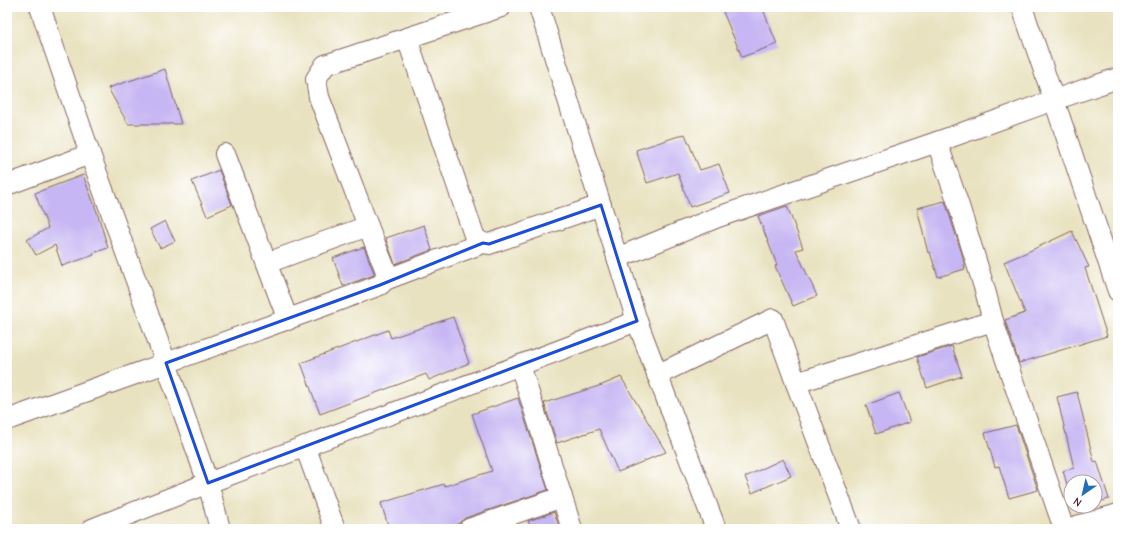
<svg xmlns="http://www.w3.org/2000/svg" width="1125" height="536" viewBox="0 0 1125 536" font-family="'Comic Neue',sans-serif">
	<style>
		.building { fill: #c6b6f3 }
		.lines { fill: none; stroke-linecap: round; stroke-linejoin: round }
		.minor-casing { stroke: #82635f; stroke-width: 22 }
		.minor { stroke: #fff; stroke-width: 20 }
		.marked { fill: none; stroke: #1d4ed8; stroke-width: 3; stroke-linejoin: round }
	</style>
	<rect width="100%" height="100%" fill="#fff"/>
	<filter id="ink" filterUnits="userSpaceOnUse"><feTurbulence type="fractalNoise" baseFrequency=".025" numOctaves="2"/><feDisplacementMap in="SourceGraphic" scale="8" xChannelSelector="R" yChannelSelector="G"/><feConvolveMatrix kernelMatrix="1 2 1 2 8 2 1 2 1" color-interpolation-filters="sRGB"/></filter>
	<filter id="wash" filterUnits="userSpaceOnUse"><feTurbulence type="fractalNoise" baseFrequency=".012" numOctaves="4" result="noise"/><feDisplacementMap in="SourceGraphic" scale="16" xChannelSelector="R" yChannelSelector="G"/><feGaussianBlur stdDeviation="0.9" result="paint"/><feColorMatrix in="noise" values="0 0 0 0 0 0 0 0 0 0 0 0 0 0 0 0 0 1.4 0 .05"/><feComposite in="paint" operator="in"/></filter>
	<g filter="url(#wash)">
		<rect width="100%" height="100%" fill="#e9e2c0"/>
		<g id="blocks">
			<g class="building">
				<polygon points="735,7 762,7 777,44 742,57 723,12"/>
				<polygon points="165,69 181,124 128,124 108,88"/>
				<polygon points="685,134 700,170 719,164 730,193 690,207 678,173 647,183 636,150"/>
				<polygon points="219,170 232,205 207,216 192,181"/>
				<polygon points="83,175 97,212 108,248 93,253 94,255 62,266 55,245 36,255 27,240 48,228 35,193"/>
				<polygon points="945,201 962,254 965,269 938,277 930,252 928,253 917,208"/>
				<polygon points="787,206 803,248 796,250 817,296 793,306 775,266 777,265 758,216"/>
				<polygon points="165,221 175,241 160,248 150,229"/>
				<polygon points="424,225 432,250 395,264 386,240 387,239 386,238"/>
				<polygon points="1072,231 1089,267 1085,268 1107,336 1019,363 1005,320 1025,313 1004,262 1023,254"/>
				<polygon points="364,247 374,273 374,275 343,286 333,258"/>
				<polygon points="453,317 469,363 429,380 426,374 320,414 301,363 388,330 391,338"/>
				<polygon points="952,346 962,376 927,388 917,357"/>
				<polygon points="621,377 666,452 618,472 599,429 557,443 544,403 602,385"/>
				<polygon points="1077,392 1094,462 1097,461 1109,499 1095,503 1095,482 1071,482 1071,497 1063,471 1074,468 1057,397"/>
				<polygon points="899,393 910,422 876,434 866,405"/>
				<polygon points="518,398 548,490 465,518 459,523 457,524 458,529 389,529 381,503 444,484 445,486 492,471 472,414"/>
				<polygon points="1016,425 1038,490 1009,498 999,466 995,467 985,433"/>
				<polygon points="783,459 791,476 752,493 745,477"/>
				<polygon points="554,512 560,529 532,529 528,521"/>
			</g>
		</g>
	</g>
	<g filter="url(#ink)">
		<use href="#blocks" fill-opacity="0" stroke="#82635f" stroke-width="1"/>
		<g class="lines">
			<defs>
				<g id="minor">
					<polyline points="40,7 90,154 166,363 208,483 220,529"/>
					<polyline points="1022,7 1054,100 1118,291"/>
					<polyline points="407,38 475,238 483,243 489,244 601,205"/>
					<polyline points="937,142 959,206 985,290 993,321 1008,366 1064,529"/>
					<polyline points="225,154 288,320"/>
					<polyline points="7,185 90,154"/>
					<polyline points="617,258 718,217 937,142 1054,100 1118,78"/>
					<polyline points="267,263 368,226"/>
					<polyline points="385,280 483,243"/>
					<polyline points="637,321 716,529"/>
					<polyline points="520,365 572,529"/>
					<polyline points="657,375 773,319 796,383 851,529"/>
					<polyline points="796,383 993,321"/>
					<path d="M 7,420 C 131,375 256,332 380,285 L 385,280 L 386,271 L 368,226 L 319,97 L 316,79 L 325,65 L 501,7"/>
					<polyline points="305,446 335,529"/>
					<polyline points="92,529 208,483 637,321 539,7"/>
					<polyline points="469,529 562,497"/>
					<polyline points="1066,529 1118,514"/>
				</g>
			</defs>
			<use href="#minor" class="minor-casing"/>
			<use href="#minor" class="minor"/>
		</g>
	</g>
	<path class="marked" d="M 601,205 L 637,321 L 208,483 L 166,363 L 380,285 L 483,243 L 489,244 Z"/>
	<rect width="1125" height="536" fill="none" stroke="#fff" stroke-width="24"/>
	<g transform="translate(1083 494) rotate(214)"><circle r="19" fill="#ffffff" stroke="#b7a5aa"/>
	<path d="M0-3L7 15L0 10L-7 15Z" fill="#1f6fb2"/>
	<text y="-6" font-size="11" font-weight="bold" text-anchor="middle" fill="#4a1f2b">N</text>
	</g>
</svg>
